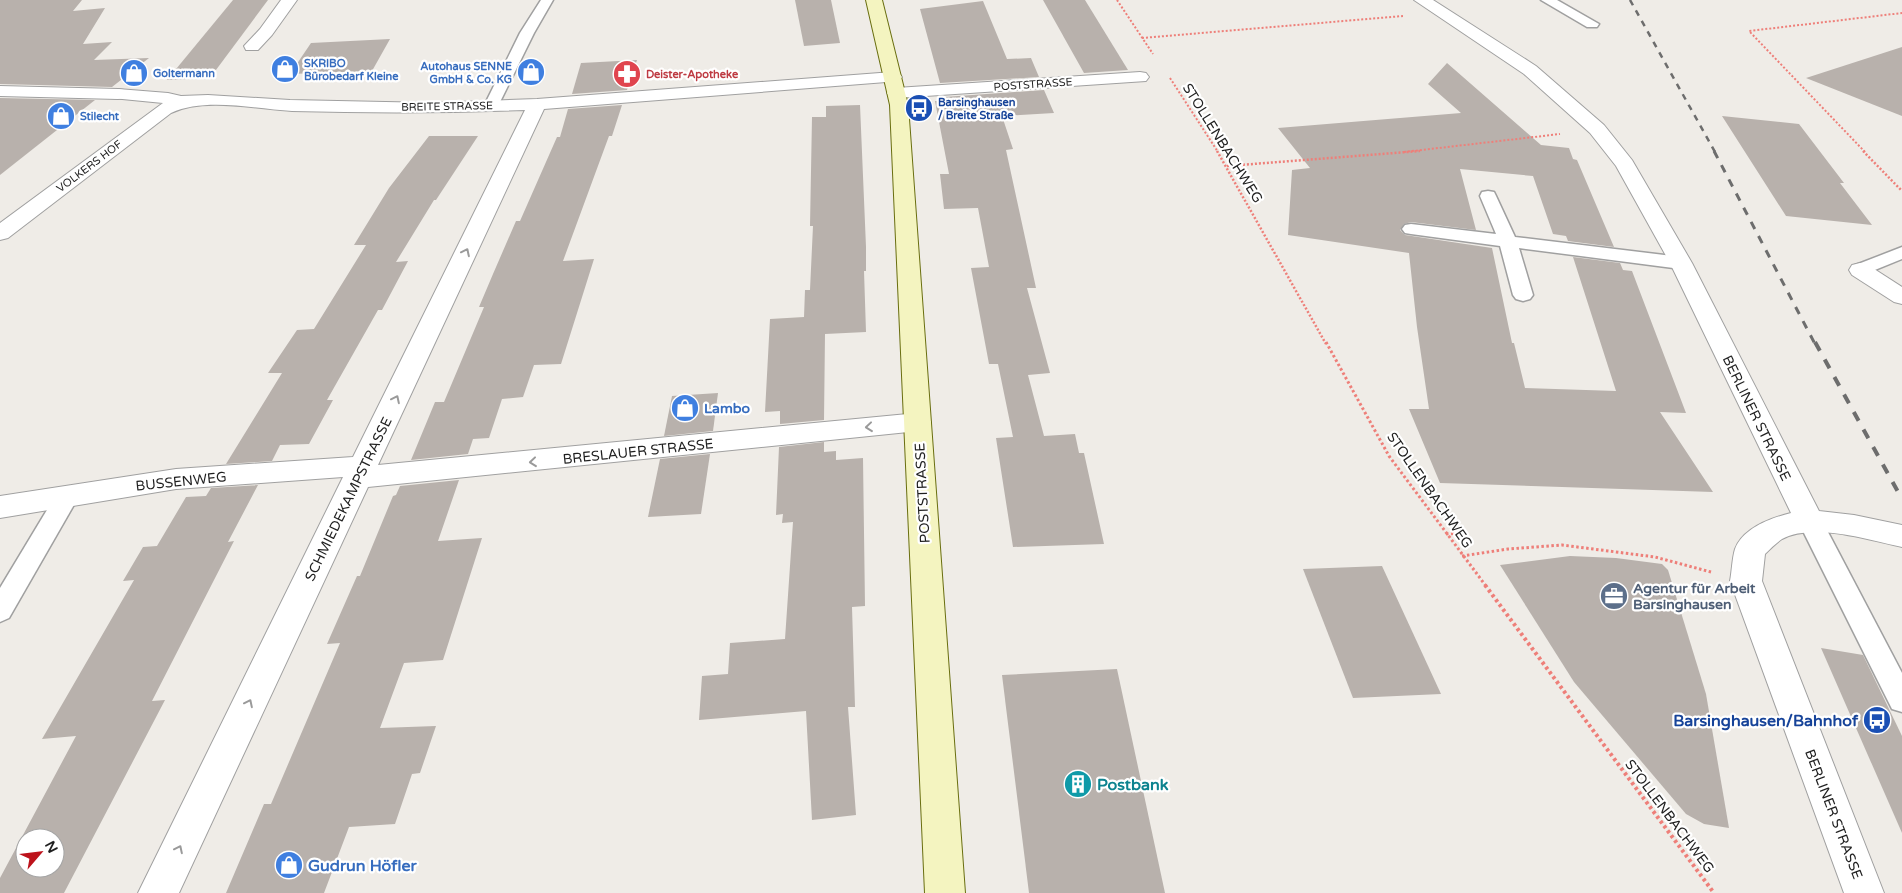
<svg xmlns="http://www.w3.org/2000/svg" width="1902" height="893" viewBox="0 0 1902 893" font-family="'Varela Round',sans-serif">
	<style>
		.building { fill: #b8b1ac; fill-rule: evenodd }
		.lines { fill: none; stroke-linecap: round; stroke-linejoin: round }
		.service-casing { stroke: #a0a0a0; stroke-width: 3 }
		.pedestrian-casing { stroke: #a0a0a0; stroke-width: 2 }
		.minor-casing { stroke: #a0a0a0; stroke-width: 2 }
		.secondary-casing { stroke: #696e0f; stroke-width: 2 }
		.path-far3 { stroke: #ee7f79; stroke-width: 2; stroke-dasharray: 2 2; stroke-linecap: butt }
		.path-far2 { stroke: #ee7f79; stroke-width: 2.5; stroke-dasharray: 2 2; stroke-linecap: butt }
		.path-far1 { stroke: #ee7f79; stroke-width: 3; stroke-dasharray: 2.5 2.5; stroke-linecap: butt }
		.path { stroke: #ee7f79; stroke-width: 4; stroke-dasharray: 3 3; stroke-linecap: butt }
		.service { fill: #fff; fill-rule: evenodd }
		.pedestrian { fill: #fff; fill-rule: evenodd }
		.minor { fill: #fff; fill-rule: evenodd }
		.secondary { fill: #f4f4c0; fill-rule: evenodd }
		.rail-far2 { stroke: #6d6d6d; stroke-width: 2.5; stroke-dasharray: 6 6; stroke-linecap: butt }
		.rail-far1 { stroke: #6d6d6d; stroke-width: 3; stroke-dasharray: 8 8; stroke-linecap: butt }
		.rail { stroke: #6d6d6d; stroke-width: 4; stroke-dasharray: 10 10; stroke-linecap: butt }
		.oneway { stroke: #9a9a9a }
		.labels { text-anchor: middle; stroke-width: 4.5; stroke-linejoin: round; paint-order: stroke }
		.far-shop-label { font-size: 11px; font-weight: bold; fill: #366cbe; stroke: #fff; text-anchor: start }
		.far-health-label { font-size: 11px; font-weight: bold; fill: #be3a42; stroke: #fff; text-anchor: start }
		.far-street-label { font-size: 11px; fill: #1f1f1f; stroke: #fff }
		.far-transit-label { font-size: 11px; font-weight: bold; fill: #164399; stroke: #fff; text-anchor: start }
		.street-label { font-size: 14px; fill: #1f1f1f; stroke: #fff }
		.shop-label { font-size: 14px; font-weight: bold; fill: #366cbe; stroke: #fff; text-anchor: start }
		.service-label { font-size: 14px; font-weight: bold; fill: #4e5e75; stroke: #fff; text-anchor: start }
		.near-transit-label { font-size: 16px; font-weight: bold; fill: #164399; stroke: #fff; text-anchor: end }
		.near-culture-label { font-size: 16px; font-weight: bold; fill: #0d838f; stroke: #fff; text-anchor: start }
		.near-shop-label { font-size: 16px; font-weight: bold; fill: #366cbe; stroke: #fff; text-anchor: start }
	</style>
	<rect width="100%" height="100%" fill="#efece7"/>
	<g class="building">
		<polygon points="0,0 82,0 73,11 105,8 83,44 112,42 94,60 149,58 112,87 0,84"/>
		<polygon points="233,0 268,0 210,78 167,80"/>
		<polygon points="795,0 831,0 840,43 804,46"/>
		<polygon points="1043,0 1085,0 1128,70 1084,73"/>
		<polygon points="983,1 1007,59 1031,58 1039,77 940,83 920,9"/>
		<polygon points="390,39 372,71 290,74 311,43"/>
		<polygon points="1902,47 1902,116 1806,78"/>
		<polygon points="637,60 627,90 572,94 581,63"/>
		<polygon points="1447,63 1541,145 1569,148 1573,159 1577,160 1614,247 1568,241 1566,236 1553,234 1533,176 1460,169 1476,230 1411,222 1404,224 1400,230 1405,235 1492,248 1512,343 1514,343 1525,388 1616,391 1573,257 1620,263 1623,270 1632,271 1686,413 1660,412 1713,492 1440,483 1409,409 1429,409 1417,327 1409,253 1288,235 1292,170 1310,168 1278,128 1461,113 1428,84"/>
		<polygon points="1044,90 1054,113 1002,116 1013,149 1006,150 1036,288 1027,288 1050,373 1028,375 1044,436 1075,434 1079,453 1084,453 1104,544 1013,547 996,438 1013,437 998,364 989,364 971,268 989,267 978,208 944,209 940,174 949,174 935,101 945,101 944,97"/>
		<polygon points="0,98 95,100 0,175"/>
		<polygon points="622,105 612,136 609,136 563,261 594,259 561,364 534,365 523,397 502,399 489,438 473,439 468,454 411,460 435,402 444,402 484,307 479,307 493,274 516,221 520,221 557,137 560,137 568,109"/>
		<polygon points="860,105 866,247 866,271 864,271 866,332 825,334 824,420 780,424 780,411 765,412 770,319 804,317 805,290 810,290 813,226 810,226 812,117 826,117 826,106"/>
		<polygon points="1722,116 1799,124 1844,183 1840,183 1872,225 1786,216"/>
		<polygon points="429,136 478,136 436,200 434,200 396,262 408,261 382,310 378,310 327,400 333,400 309,444 280,445 272,461 226,464 282,373 268,373 297,330 314,329 366,245 354,245 389,188"/>
		<polygon points="718,393 713,431 664,436 672,396"/>
		<polygon points="824,442 824,452 836,451 836,460 863,458 865,606 852,607 855,707 848,707 856,815 812,820 806,711 699,720 702,676 728,674 730,643 785,639 793,522 782,523 783,514 776,515 779,447"/>
		<polygon points="710,454 701,514 648,517 660,459"/>
		<polygon points="459,480 438,541 482,538 443,660 404,663 380,728 436,726 420,773 412,774 395,824 349,827 324,893 226,893 264,804 271,804 340,643 327,644 357,576 360,576 393,496 396,495 400,486"/>
		<path d="M 258,485 L 228,542 L 234,541 L 152,701 L 165,700 L 64,893 L 0,893 L 0,878 L 76,736 L 42,739 L 134,580 L 123,581 L 143,547 L 157,546 L 186,497 L 206,496 L 211,488 ZM 25,838 L 55,838 L 55,868 L 25,868 Z"/>
		<polygon points="1570,556 1616,558 1662,564 1668,570 1706,694 1729,828 1704,824 1686,814 1574,682 1500,565"/>
		<polygon points="1382,566 1441,694 1353,698 1303,569"/>
		<polygon points="1821,648 1863,655 1902,736 1902,833"/>
		<polygon points="1117,669 1165,893 1029,893 1002,675"/>
	</g>
	<g class="lines">
		<defs>
			<g id="service">
				<polygon points="541,0 553,0 534,33 498,106 496,109 486,109 484,106 520,33"/>
				<polygon points="1541,0 1557,0 1599,24 1597,27 1587,27"/>
				<polygon points="1488,191 1494,192 1496,196 1515,237 1681,257 1688,259 1690,263 1688,267 1681,269 1519,248 1533,295 1530,299 1523,301 1516,299 1513,295 1500,246 1411,234 1405,233 1402,229 1405,225 1411,224 1496,234 1480,196 1482,192"/>
				<polygon points="1902,247 1902,259 1860,276 1853,274 1851,270 1853,266"/>
				<polygon points="67,487 75,490 79,496 9,618 0,622 0,588 59,490"/>
				<polygon points="1810,512 1819,515 1902,673 1902,712 1892,709 1798,521 1801,515"/>
			</g>
			<polygon id="pedestrian" points="0,86 118,89 124,90 127,94 124,98 118,99 0,96"/>
			<g id="minor">
				<polygon points="281,0 297,0 272,35 258,50 246,50 244,46 260,29"/>
				<path d="M 1414,0 L 1433,0 L 1536,66 L 1604,125 L 1632,160 L 1692,263 L 1819,511 L 1854,515 L 1902,525 L 1902,547 C 1870,540 1813,522 1782,539 C 1776,543 1770,549 1765,554 L 1762,581 L 1884,893 L 1844,893 L 1730,581 C 1732,571 1732,559 1735,549 C 1743,528 1771,518 1791,513 L 1670,263 L 1616,166 L 1590,133 L 1524,74 Z"/>
				<path d="M 893,72 L 899,73 L 902,77 L 899,81 L 544,109 L 378,465 L 918,413 L 927,416 L 931,422 L 927,428 L 918,431 L 368,487 L 179,893 L 138,893 L 343,477 L 176,489 L 0,518 L 0,496 L 176,469 L 353,457 L 525,110 C 447,113 370,113 292,111 C 256,109 205,97 171,113 L 8,238 L 0,240 L 0,223 L 163,103 L 112,98 L 109,94 L 112,90 L 118,89 L 168,93 L 181,96 L 208,95 L 290,100 L 433,103 L 537,99 Z"/>
				<polygon points="1140,72 1146,73 1149,77 1146,81 896,98 890,97 887,93 890,89 896,88"/>
				<polygon points="1860,263 1868,265 1902,287 1902,304 1894,302 1852,275 1849,270 1852,265"/>
			</g>
			<polygon id="secondary" points="866,0 882,0 908,105 965,893 925,893 890,105"/>
		</defs>
		<use href="#service" class="service-casing"/>
		<use href="#pedestrian" class="pedestrian-casing"/>
		<use href="#minor" class="minor-casing"/>
		<use href="#secondary" class="secondary-casing"/>
		<g class="path-far3">
			<polyline points="1117,0 1153,54"/>
			<polyline points="1142,38 1403,16"/>
			<polyline points="1170,78 1218,152"/>
			<polyline points="1404,152 1560,134"/>
			<polyline points="1865,152 1749,31 1902,13"/>
		</g>
		<g class="path-far2">
			<polyline points="1217,151 1326,344"/>
			<polyline points="1863,151 1902,191"/>
			<polyline points="1227,166 1420,151"/>
		</g>
		<g class="path-far1">
			<polyline points="1326,342 1389,456 1486,586"/>
			<polyline points="1446,534 1461,533"/>
			<polyline points="1462,556 1508,549 1562,545 1655,557 1711,572"/>
		</g>
		<polyline class="path" points="1485,585 1714,893"/>
		<use href="#service" class="service"/>
		<use href="#pedestrian" class="pedestrian"/>
		<use href="#minor" class="minor"/>
		<use href="#secondary" class="secondary"/>
		<polyline class="rail-far2" points="1630,0 1715,152"/>
		<polyline class="rail-far1" points="1714,151 1815,344"/>
		<polyline class="rail" points="1815,342 1902,499"/>
	</g>
	<defs><path id="oneway-chevron" d="M-2-3.5L2.5 0L-2 3.5" fill="none" stroke-width="1.6" stroke-linecap="round" stroke-linejoin="round" transform="scale(1.25)"/></defs>
	<g class="oneway">
		<use href="#oneway-chevron" transform="translate(466 252) rotate(-64)"/>
		<use href="#oneway-chevron" transform="translate(396 399) rotate(-64)"/>
		<use href="#oneway-chevron" transform="translate(869 427) rotate(174)"/>
		<use href="#oneway-chevron" transform="translate(533 462) rotate(174)"/>
		<use href="#oneway-chevron" transform="translate(249 703) rotate(-64)"/>
		<use href="#oneway-chevron" transform="translate(179 849) rotate(-64)"/>
	</g>
	<defs>
		<symbol id="shop-disc" viewBox="-11 -11 22 22"><circle r="9.5" fill="#3f7fe0" stroke="#fff"/><path d="M-5-2.5h2.3a2.7 3.5 0 0 1 5.4 0H5L5.5 6h-11ZM-1.5-2.5h3a1.5 2.3 0 0 0-3 0Z" fill="#fff"/></symbol>
		<symbol id="pharmacy-disc" viewBox="-11 -11 22 22"><circle r="9.5" fill="#e0444e" stroke="#fff"/><path d="M-2-6h4v4h4v4h-4v4h-4v-4h-4v-4h4Z" fill="#fff"/></symbol>
		<symbol id="bus-disc" viewBox="-11 -11 22 22"><circle r="9.5" fill="#1a4fb4" stroke="#fff"/><path d="M-5-6H5V4H4V6H2V4H-2V6H-4V4H-5ZM-3.5-4V0h7V-4ZM-3.5 1.2v1.5H-2V1.2ZM2 1.2v1.5H3.5V1.2Z" fill="#fff"/></symbol>
		<symbol id="office-disc" viewBox="-11 -11 22 22"><circle r="9.5" fill="#5c6f8a" stroke="#fff"/><path d="M-6-3h4V-5.5h4V-3h4V5H-6ZM-1-4.5V-3h2v-1.5ZM-6 0V1H6V0Z" fill="#fff"/></symbol>
		<symbol id="building-disc" viewBox="-11 -11 22 22"><circle r="9.5" fill="#0f9aa8" stroke="#fff"/><path d="M-4-6H4V6H1V3H-1V6H-4ZM-2.5-4.3h1.7v1.8h-1.7ZM.8-4.3h1.7v1.8H.8ZM-2.5-1h1.7V.8h-1.7ZM.8-1h1.7V.8H.8Z" fill="#fff"/></symbol>
	</defs>
	<g fill-rule="evenodd">
		<use href="#shop-disc" x="269" y="53" width="32" height="32"/>
		<use href="#shop-disc" x="515" y="56" width="32" height="32"/>
		<use href="#shop-disc" x="118" y="57" width="32" height="32"/>
		<use href="#pharmacy-disc" x="611" y="58" width="32" height="32"/>
		<use href="#bus-disc" x="903" y="92" width="32" height="32"/>
		<use href="#shop-disc" x="45" y="100" width="32" height="32"/>
		<use href="#shop-disc" x="669" y="392" width="32" height="32"/>
		<use href="#office-disc" x="1598" y="580" width="32" height="32"/>
		<use href="#bus-disc" x="1861" y="704" width="32" height="32"/>
		<use href="#building-disc" x="1062" y="768" width="32" height="32"/>
		<use href="#shop-disc" x="273" y="849" width="32" height="32"/>
	</g>
	<g class="labels">
		<g class="far-shop-label">
			<text x="304" y="67">SKRIBO<tspan x="304" dy="13">Bürobedarf Kleine</tspan></text>
			<text x="512" y="70" text-anchor="end">Autohaus SENNE<tspan x="512" dy="13">GmbH &amp; Co. KG</tspan></text>
			<text x="153" y="77">Goltermann</text>
			<text x="80" y="120">Stilecht</text>
		</g>
		<g class="far-health-label">
			<text x="646" y="78">Deister-Apotheke</text>
		</g>
		<g class="far-street-label">
			<text transform="translate(1033 84) rotate(-4)" y="4">POSTSTRASSE</text>
			<text transform="translate(447 106) rotate(-1)" y="4">BREITE STRASSE</text>
			<text transform="translate(89 166) rotate(-37)" y="4">VOLKERS HOF</text>
		</g>
		<g class="far-transit-label">
			<text x="938" y="106">Barsinghausen<tspan x="938" dy="13">/ Breite Straße</tspan></text>
		</g>
		<g class="street-label">
			<text transform="translate(1223 143) rotate(58)" y="5">STOLLENBACHWEG</text>
			<text transform="translate(1757 418) rotate(64)" y="5">BERLINER STRASSE</text>
			<text transform="translate(638 451) rotate(-6)" y="5">BRESLAUER STRASSE</text>
			<text transform="translate(181 481) rotate(-6)" y="5">BUSSENWEG</text>
			<text transform="translate(1430 490) rotate(55)" y="5">STOLLENBACHWEG</text>
			<text transform="translate(922 493) rotate(-93)" y="5">POSTSTRASSE</text>
			<text transform="translate(348 499) rotate(-64)" y="5">SCHMIEDEKAMPSTRASSE</text>
			<text transform="translate(1834 814) rotate(69)" y="5">BERLINER STRASSE</text>
			<text transform="translate(1670 816) rotate(53)" y="5">STOLLENBACHWEG</text>
		</g>
		<g class="shop-label">
			<text x="704" y="413">Lambo</text>
		</g>
		<g class="service-label">
			<text x="1633" y="593">Agentur für Arbeit<tspan x="1633" dy="16">Barsinghausen</tspan></text>
		</g>
		<g class="near-transit-label">
			<text x="1858" y="726">Barsinghausen/Bahnhof</text>
		</g>
		<g class="near-culture-label">
			<text x="1097" y="790">Postbank</text>
		</g>
		<g class="near-shop-label">
			<text x="308" y="871">Gudrun Höfler</text>
		</g>
	</g>
	<g transform="translate(40 853) rotate(62)"><circle r="24" fill="#ffffff" stroke="#a5a5a5"/>
	<path d="M0-4L9 19L0 12L-9 19Z" fill="#bd121b"/>
	<text y="-8" font-size="14" font-weight="bold" text-anchor="middle" fill="#1f1f1f">N</text>
	</g>
</svg>
